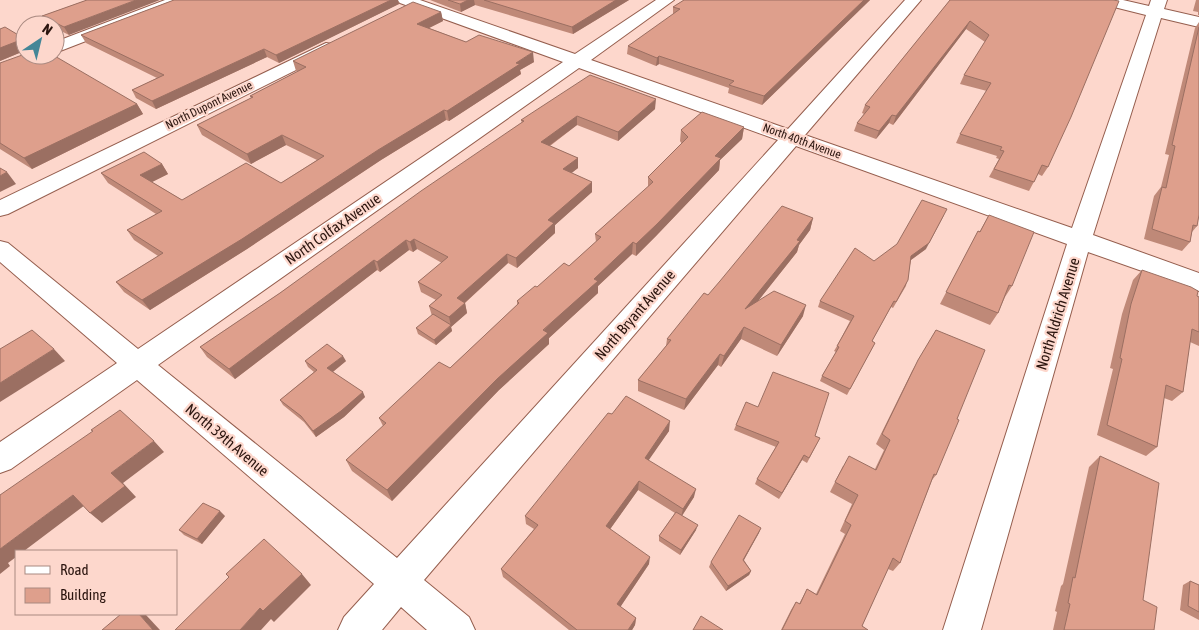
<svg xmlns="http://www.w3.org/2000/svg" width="1199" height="630" viewBox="0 0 1199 630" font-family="'Asap Condensed',sans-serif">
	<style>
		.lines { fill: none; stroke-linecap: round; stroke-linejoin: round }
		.minor-casing { stroke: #955e4e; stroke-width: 2 }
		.minor { fill: #fff; fill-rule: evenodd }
		.wall { fill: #bf8978 }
		.shaded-wall { fill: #9b6f62 }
		.building { fill: #de9f8c; stroke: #9b6f62 }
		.labels { text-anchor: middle; stroke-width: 4.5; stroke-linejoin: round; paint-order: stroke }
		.far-street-label { font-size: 12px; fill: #2b150f; stroke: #fdd7cc }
		.street-label { font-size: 15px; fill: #2b150f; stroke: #fdd7cc }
	</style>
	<rect width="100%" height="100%" fill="#fdd7cc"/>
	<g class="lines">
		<defs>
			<g id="minor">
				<polygon points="165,0 187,0 184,3 55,53 55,42"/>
				<path d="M 397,0 L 420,0 L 575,54 L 656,0 L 674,0 L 591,60 L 788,129 L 905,0 L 921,0 L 805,135 L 1072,228 L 1146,15 L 1098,3 L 1095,0 L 1123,0 L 1149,6 L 1151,0 L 1167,0 L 1164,9 L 1199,17 L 1199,27 L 1161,18 L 1093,235 L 1199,273 L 1199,291 L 1088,252 L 981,630 L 943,630 L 1067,244 L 796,146 L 424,580 L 469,617 L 475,630 L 427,630 L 401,607 L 382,630 L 338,630 L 344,617 L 374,584 L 137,380 L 11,469 L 0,473 L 0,442 L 117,363 L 0,262 L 0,241 L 8,243 L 138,349 L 563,62 L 400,3 ZM 579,68 L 778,140 L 397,558 L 158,365 Z"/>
				<polygon points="326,43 332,44 334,48 332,52 8,214 0,216 0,200"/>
			</g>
		</defs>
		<use href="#minor" class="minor-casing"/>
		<use href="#minor" class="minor"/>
	</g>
	<g class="wall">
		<polygon points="87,0 69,35 55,28 55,25 49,25 47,24 42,16"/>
		<polygon points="174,0 398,0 399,4 279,63 267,57 156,109 136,98 132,90 157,78 86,43 81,35"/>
		<polygon points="430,0 629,0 573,34 475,5 461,12"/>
		<polygon points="684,0 870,0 762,105 728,93 729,88 659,64 656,66 627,54 628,46 673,15 673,7"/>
		<polygon points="950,0 1113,0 1048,167 1042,176 1038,174 1029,191 989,177 999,159 996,158 997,156 956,143 960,134 987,91 960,84 964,75 985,42 966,29 893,125 889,123 876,139 854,131 857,123 864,114 862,113 865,105"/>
		<polygon points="1196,0 1199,0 1199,15 1198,15 1198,12 1193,11"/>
		<polygon points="441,12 443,21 429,28 466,42 534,62 520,70 521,74 449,121 446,120 381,160 247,249 150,310 124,292 116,282 158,256 134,240 127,230 156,214 108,183 101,173 162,164 168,174 152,182 182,200 281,183 317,160 286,145 251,164 202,135 197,125 251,98 250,96 298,71 296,71 293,61"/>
		<polygon points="1199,22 1199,215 1197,226 1192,232 1190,242 1182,251 1144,239 1154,196 1161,187 1169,155 1165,154 1195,28"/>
		<polygon points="0,29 25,39 25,52 24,51 0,61"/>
		<polygon points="0,63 137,104 143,114 32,169 0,149"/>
		<polygon points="655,109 618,141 577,125 550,146 578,158 578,168 571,173 592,192 555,225 555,233 517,268 508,263 465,303 467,313 451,327 452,331 436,345 418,334 416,328 432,316 429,306 436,300 421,292 418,282 442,263 417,249 413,252 409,250 380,272 377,270 235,379 207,357 200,347 280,293 522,123 521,120"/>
		<polygon points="744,127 742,139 720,160 719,170 656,236 636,256 632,254 598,286 598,293 549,338 549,344 499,390 392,501 352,471 346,460 383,426 379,418 450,368 517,305 517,301 569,266 596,242 595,234 648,187 648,177 682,144 680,141 681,130"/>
		<polygon points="989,215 1012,286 1005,297 998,313 990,325 940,304 978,231 980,231"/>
		<polygon points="813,218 810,230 799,245 797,252 758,301 803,316 777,356 741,339 721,367 718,365 684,410 638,391 638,380 666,346 667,339 708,295"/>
		<polygon points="926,249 911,260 906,286 893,308 891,307 872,341 875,343 847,395 820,381 822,376 836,352 834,351 837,346 850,321 818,307 820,301 874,261"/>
		<polygon points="1142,270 1199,297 1199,346 1190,342 1183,392 1172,401 1164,398 1157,447 1146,456 1097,435 1113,369 1110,368 1122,314 1133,280"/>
		<polygon points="936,330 957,419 936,475 932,480 900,563 893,571 888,569 862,626 868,630 781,630 791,610 796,602 799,604 807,589 816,594 845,534 840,531 852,504 830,492 843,466 875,469 884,450 876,444 912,371"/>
		<polygon points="305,361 346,361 333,372 365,397 344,417 316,437 304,422 283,405 280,400 314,372 308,367"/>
		<polygon points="612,414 669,431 648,460 694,497 682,516 696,530 680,555 659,541 659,536 675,513 638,490 610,529 649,564 620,607 636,618 635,625 632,630 569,630 503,577 501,569 534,529 526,524 525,516"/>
		<polygon points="736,425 815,436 820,438 807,463 802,460 779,499 755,484 757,479 776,447 734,430"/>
		<polygon points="1100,456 1143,600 1154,630 1053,630 1057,612 1055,611 1061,586 1063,584 1089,467"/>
		<polygon points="225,516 202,544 184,535 179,530"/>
		<polygon points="761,528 744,560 751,571 749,575 726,591 709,567 711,562"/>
		<polygon points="1190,581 1199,585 1199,620 1180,610 1183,585"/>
	</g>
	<g class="shaded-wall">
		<polygon points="136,0 160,0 69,35 64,27"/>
		<polygon points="391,0 398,0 399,4 279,63 276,55"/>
		<polygon points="468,0 474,0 475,5 461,12 460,4"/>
		<polygon points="616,0 629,0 573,34 572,27"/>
		<polygon points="864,0 870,0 762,105 764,96"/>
		<polygon points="441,12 443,21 419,33 417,24"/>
		<polygon points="970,21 966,29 893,125 896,116"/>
		<polygon points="18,41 24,51 0,61 0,48"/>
		<polygon points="264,49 267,57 156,109 152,101"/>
		<polygon points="533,52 534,62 520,70 521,74 449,121 447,111 516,63"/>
		<polygon points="659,56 659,64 656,66 657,58"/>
		<polygon points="656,99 655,109 618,141 618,132"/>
		<polygon points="137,104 143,114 32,169 24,158"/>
		<polygon points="444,110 446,120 381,160 247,249 150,310 142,300 378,150"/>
		<polygon points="892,115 889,123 876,139 879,131"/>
		<polygon points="577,116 577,125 542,151 541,142"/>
		<polygon points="744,127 742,139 720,160 719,170 656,236 636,256 636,244 715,156"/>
		<polygon points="282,135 286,145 251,164 247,154"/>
		<polygon points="578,158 578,168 564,179 563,169"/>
		<polygon points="162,164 168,174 146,185 140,175"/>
		<polygon points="7,172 16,184 0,192 0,176"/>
		<polygon points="592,182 592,192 555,225 555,233 517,268 516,258 548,220"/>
		<polygon points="944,215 926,249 908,262 911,256"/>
		<polygon points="813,218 810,230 799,245 797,252 742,321 745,309"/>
		<polygon points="414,239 417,249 413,252 410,242"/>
		<polygon points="406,240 409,250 380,272 377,262"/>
		<polygon points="633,242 632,254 598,286 598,293 549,338 549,344 499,390 392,501 387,490 594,279"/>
		<polygon points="507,254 508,263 459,308 457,298"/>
		<polygon points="374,260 377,270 235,379 229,369"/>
		<polygon points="465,303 467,313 451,327 452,331 436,345 434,340 451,326 449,317"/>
		<polygon points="806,305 803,316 777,356 781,345"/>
		<polygon points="744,327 741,339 721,367 724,356"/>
		<polygon points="54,349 65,361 0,402 0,383"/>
		<polygon points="720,354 718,365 684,410 686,399"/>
		<polygon points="343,356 346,361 330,374 327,368"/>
		<polygon points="363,392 365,397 344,417 316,437 313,431"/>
		<polygon points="670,421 669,431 644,467 645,458"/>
		<polygon points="154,441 164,452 123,483 136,497 102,523 90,513 111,473"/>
		<polygon points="804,455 802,460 779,499 782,493"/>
		<polygon points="639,481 638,490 606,535 606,526"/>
		<polygon points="696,489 694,497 681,517 683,509"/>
		<polygon points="73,495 85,505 24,551 16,551 16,557 8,563 10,566 0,574 0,549"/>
		<polygon points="220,511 225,516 202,544 197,539"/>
		<polygon points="698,525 696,530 680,555 681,550"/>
		<polygon points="761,528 759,533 741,565 743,560"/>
		<polygon points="650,557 649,564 617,612 617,604"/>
		<polygon points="751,571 749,575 726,591 728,586"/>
		<polygon points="302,574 311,585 274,622 271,619 261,630 240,630 260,608"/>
		<polygon points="139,614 144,614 146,615 160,630 153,630"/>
		<polygon points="636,618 635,625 632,630 628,630"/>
	</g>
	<g class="building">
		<polygon points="87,0 136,0 64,27 42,16"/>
		<polygon points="174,0 391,0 276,55 264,49 152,101 132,90 164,75 81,35"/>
		<polygon points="448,0 468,0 460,4"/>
		<polygon points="484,0 616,0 572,27"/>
		<polygon points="684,0 864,0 764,96 729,85 734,81 659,56 657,58 628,46 680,9 673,7"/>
		<polygon points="950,0 1113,0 1119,1 1071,117 1048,167 1042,165 1034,182 994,169 1004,151 1000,150 1002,147 960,134 991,83 964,75 989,35 970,21 896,116 892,115 879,131 857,123 870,107 865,105"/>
		<polygon points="413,2 441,12 417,24 466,42 479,35 533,52 516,63 520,64 447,111 444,110 378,150 242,239 142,300 116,282 163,253 127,230 162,211 101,173 144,152 162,164 140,175 182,200 246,163 281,183 324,156 282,135 247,154 197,125 253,97 250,96 306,67 293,61"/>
		<polygon points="5,27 25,39 25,43 20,43 18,41 0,48 0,29"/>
		<polygon points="1199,27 1199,215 1197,226 1193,225 1190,242 1152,229 1162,187 1166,188 1175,146 1172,145"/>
		<polygon points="25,54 53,55 137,104 24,158 0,143 0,63"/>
		<polygon points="590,75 656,99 618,132 577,116 541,142 578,158 563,169 592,182 548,220 554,223 516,258 507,254 457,298 465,303 449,317 429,306 442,295 418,282 448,257 414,239 410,242 406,240 377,262 374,260 229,369 200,347 280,293 421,191 524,121 521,120"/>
		<polygon points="702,112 744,127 715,156 721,158 657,224 636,244 633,242 594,279 598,281 543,330 548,333 497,379 387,490 346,460 386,423 379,418 439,362 450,368 519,303 517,301 535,286 537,287 564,263 569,266 601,237 595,234 653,182 648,177 688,137 681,130"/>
		<polygon points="0,168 7,172 0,176"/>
		<polygon points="922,200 947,209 929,243 911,256 908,280 896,302 894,301 872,341 875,343 850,389 822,376 839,347 837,346 854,316 820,301 855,248 874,261 897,244"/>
		<polygon points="782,206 813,218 797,240 800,241 745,309 774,291 806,305 781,345 744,327 724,356 720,354 686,399 638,380 671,340 667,339 704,293 708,295 720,281"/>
		<polygon points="989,215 1034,232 1012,286 1009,285 998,313 946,292 978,231 980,232"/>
		<polygon points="1142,270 1191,287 1198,291 1197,296 1199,297 1199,332 1192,329 1183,392 1166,385 1157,447 1107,425 1122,359 1120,358 1131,304"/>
		<polygon points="433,314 451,325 434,340 416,328"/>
		<polygon points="32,330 54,349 0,383 0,349"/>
		<polygon points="936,330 985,350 957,419 959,420 936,475 934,474 900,563 893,558 862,626 868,630 782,630 796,602 800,604 807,589 817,595 851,525 845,521 858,495 835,482 849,456 876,470 890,440 882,434 918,360"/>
		<polygon points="327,344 343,356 327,368 363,392 341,411 313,431 301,416 280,400 317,370 305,361"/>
		<polygon points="773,372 829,393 815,436 820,438 809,458 804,455 782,493 757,479 779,442 736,425 746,402 758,407"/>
		<polygon points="626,396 670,421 645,458 696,489 683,509 639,481 606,526 650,557 617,604 636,618 628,630 577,630 501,569 538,525 525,516 608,413 612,414"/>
		<polygon points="120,410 154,441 111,473 125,486 90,513 73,495 0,549 0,495 93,431 91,430"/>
		<polygon points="1100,456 1159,483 1143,600 1157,607 1154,630 1064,630 1070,604 1068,603 1073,577 1075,578"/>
		<polygon points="203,503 220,511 197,539 179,530"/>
		<polygon points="676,512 698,525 681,550 659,536"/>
		<polygon points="739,515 761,528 743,560 751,571 728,586 711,562"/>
		<polygon points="264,539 302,574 263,611 260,608 240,630 175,630 229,577 226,574"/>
		<polygon points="1190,581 1199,585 1199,612 1188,606"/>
		<polygon points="121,614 139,614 153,630 102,630"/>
		<polygon points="701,616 723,630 693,630"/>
	</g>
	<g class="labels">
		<g class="far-street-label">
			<text transform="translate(209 105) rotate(-26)" y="4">North Dupont Avenue</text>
			<text transform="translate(802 141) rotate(20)" y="4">North 40th Avenue</text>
		</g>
		<g class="street-label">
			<text transform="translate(333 229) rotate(-35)" y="5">North Colfax Avenue</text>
			<text transform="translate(1058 314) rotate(-73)" y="5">North Aldrich Avenue</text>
			<text transform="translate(635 315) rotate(-49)" y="5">North Bryant Avenue</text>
			<text transform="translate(227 440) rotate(40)" y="5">North 39th Avenue</text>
		</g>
	</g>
	<rect x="15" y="550" width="162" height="65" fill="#fdd7cc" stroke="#a98980"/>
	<rect x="25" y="566" width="25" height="8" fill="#ffffff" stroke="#a98980"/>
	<text x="60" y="575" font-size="15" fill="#2b150f">Road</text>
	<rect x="25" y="588" width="25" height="15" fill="#de9f8c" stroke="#a98980"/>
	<text x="60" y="600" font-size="15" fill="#2b150f">Building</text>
	<g transform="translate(40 40) rotate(35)"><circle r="24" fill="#fdd7cc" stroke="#a98980"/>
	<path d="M0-4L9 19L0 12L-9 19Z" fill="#448697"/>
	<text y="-8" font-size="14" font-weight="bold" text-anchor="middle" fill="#2b150f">N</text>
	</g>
</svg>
